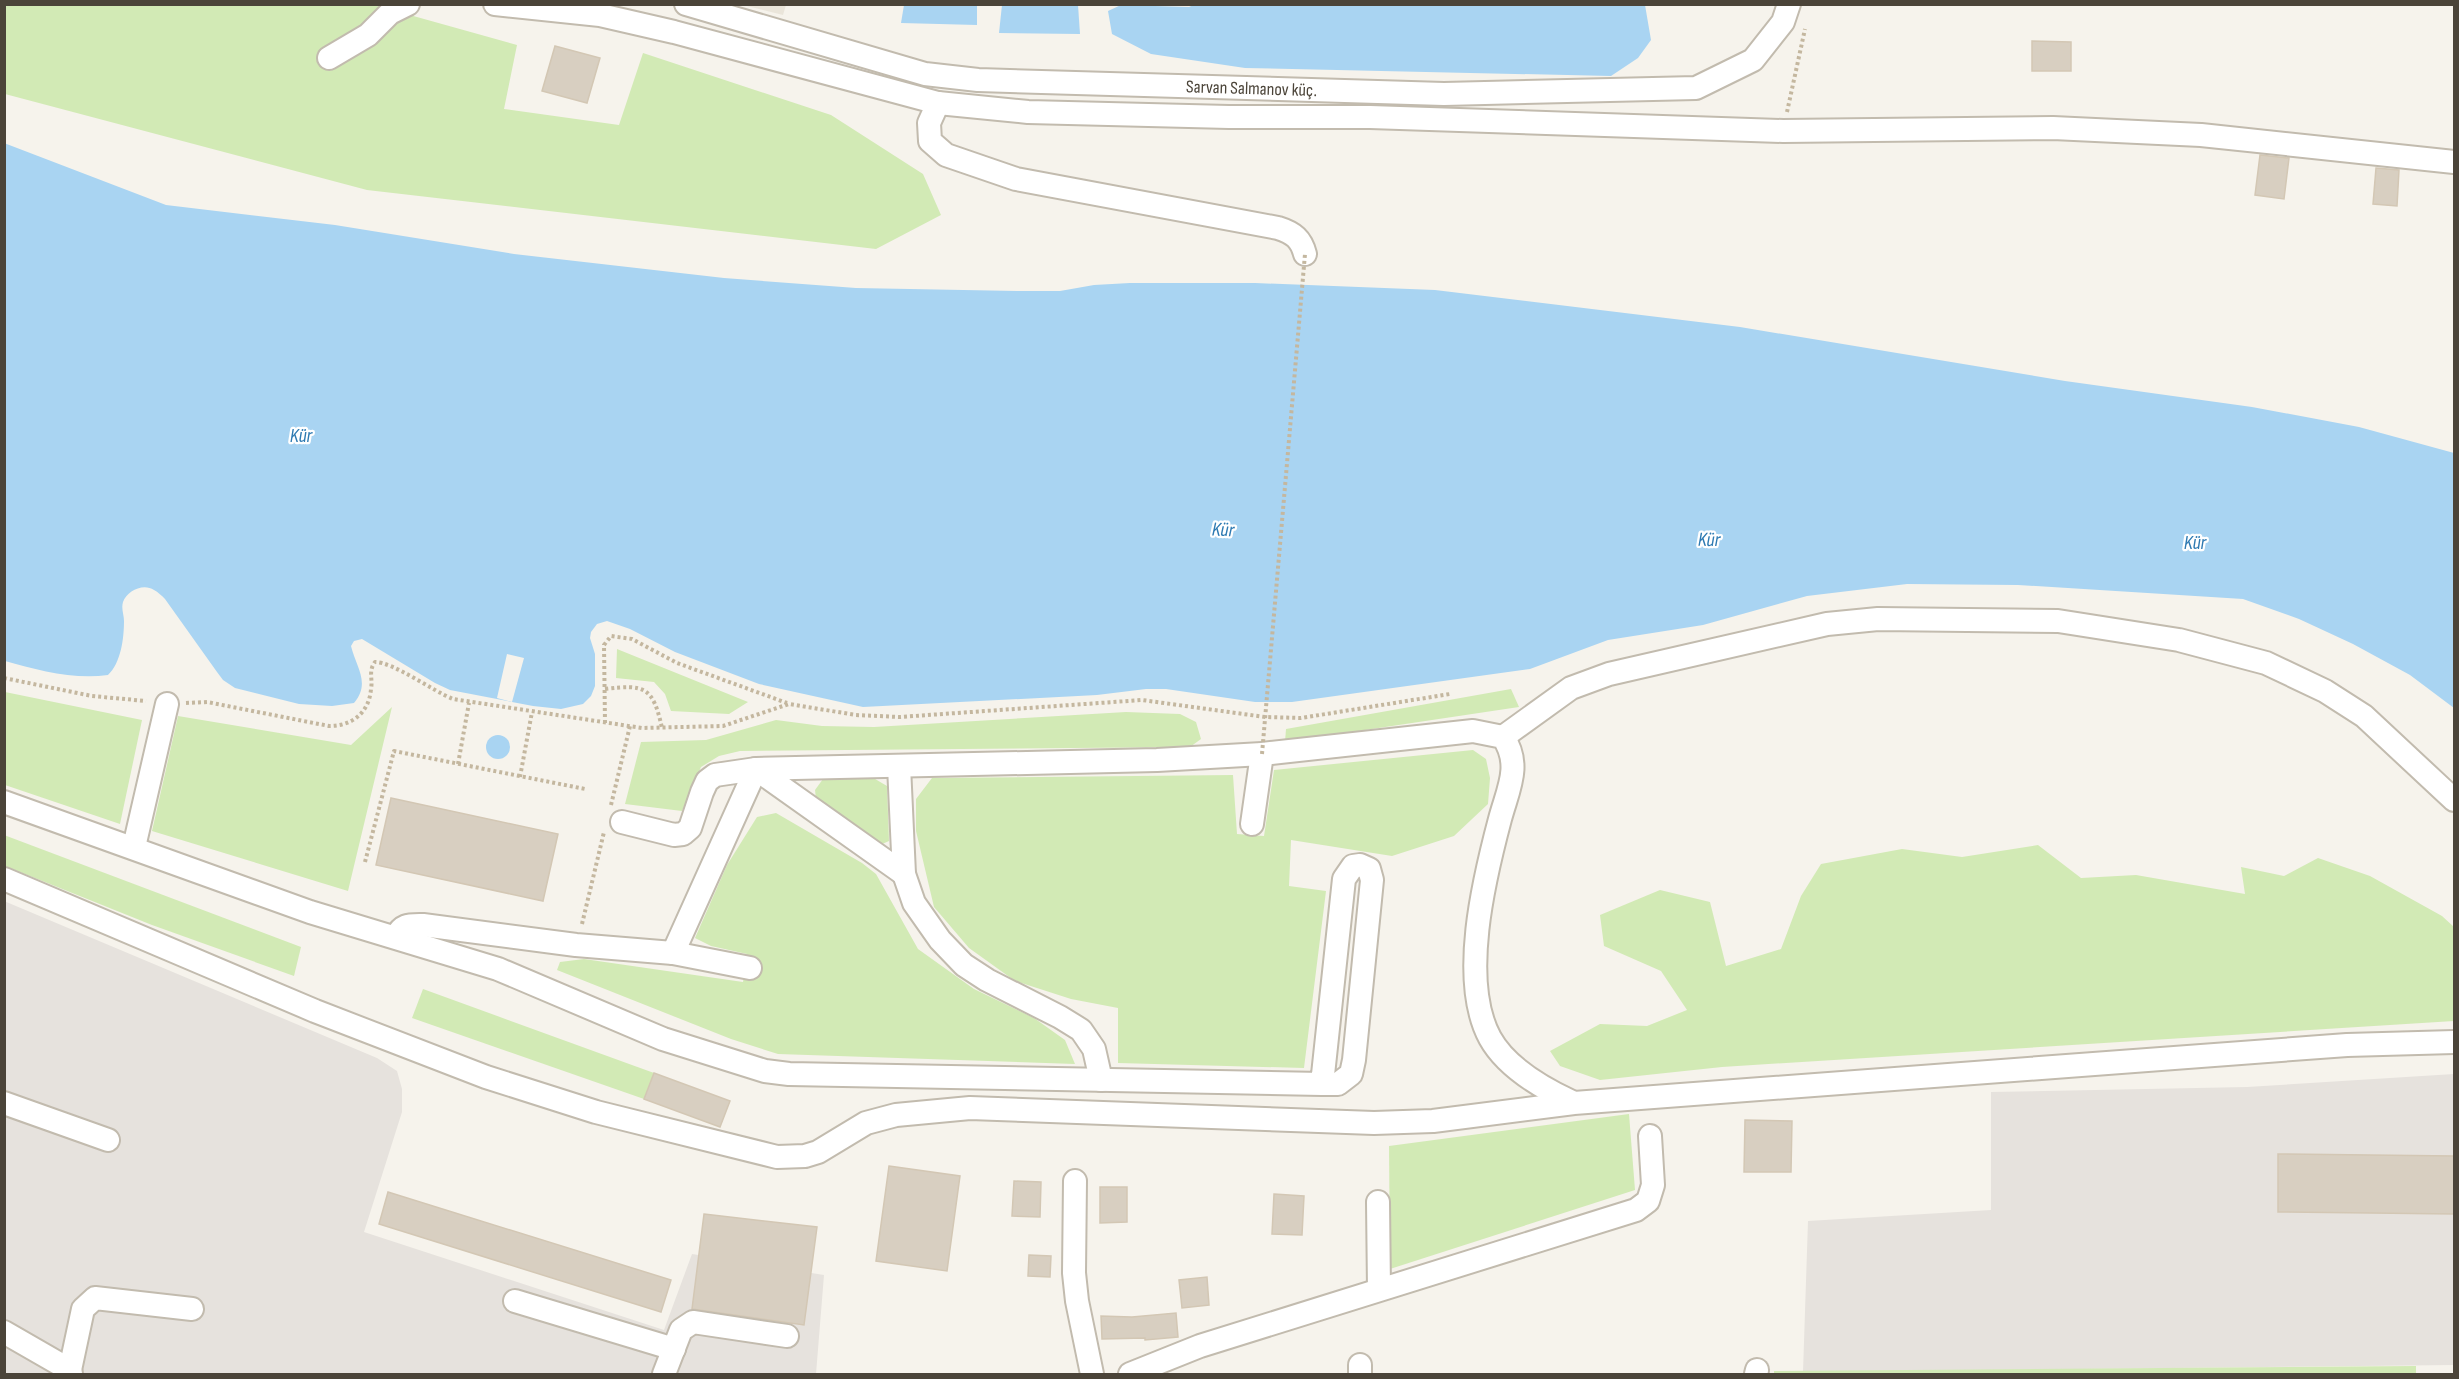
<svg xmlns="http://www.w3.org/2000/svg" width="2459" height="1379" viewBox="0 0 2459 1379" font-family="'Sofia Sans Condensed',sans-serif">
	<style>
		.residential { fill: #eae5da }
		.industrial { fill: #e6e2dd }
		.green { fill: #d2eab5 }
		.water { fill: #a9d4f2 }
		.pier { fill: #f6f3ec }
		.building { fill: #d8cfc1; stroke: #d3c7b4; stroke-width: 1.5 }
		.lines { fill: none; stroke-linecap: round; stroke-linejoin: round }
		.minor-casing { stroke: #c2bbae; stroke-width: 26 }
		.path { stroke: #c4b79f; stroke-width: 4; stroke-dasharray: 3 3; stroke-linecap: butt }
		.minor { stroke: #fff; stroke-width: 22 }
		.path-bridge { stroke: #c4b79f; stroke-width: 4; stroke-dasharray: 3 3; stroke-linecap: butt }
		.labels { text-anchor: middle; stroke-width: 4.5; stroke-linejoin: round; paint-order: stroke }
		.street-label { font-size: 18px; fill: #4b4439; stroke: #fff }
		.water-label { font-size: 20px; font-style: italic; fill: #2e7ab2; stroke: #fff }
	</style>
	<rect width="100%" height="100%" fill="#f6f3ec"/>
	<polygon class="residential" points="743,5 786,4 786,5 783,15"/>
	<g class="industrial">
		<polygon points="4,901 377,1058 397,1071 402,1089 402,1112 364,1232 664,1330 692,1254 824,1275 816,1374 5,1374"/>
		<polygon points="2454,1074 2454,1365 1803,1372 1808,1221 1991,1210 1991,1092 2247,1087"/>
	</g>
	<g class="green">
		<polygon points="4,5 374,5 517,45 504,109 619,125 643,53 831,115 923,174 941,215 876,249 367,190 5,94"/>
		<polygon points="617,649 748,702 729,714 671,711 665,694 654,682 616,678"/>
		<polygon points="1511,689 1519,707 1285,742 1286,729"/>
		<polygon points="5,692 142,720 120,824 5,785"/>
		<polygon points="392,707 348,891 152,831 178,716 351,745"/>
		<polygon points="1126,712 1180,714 1196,722 1201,739 1190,747 740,751 719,756 701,767 682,811 625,804 641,742 706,740 776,720 822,726 874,727"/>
		<polygon points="1473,750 1486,759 1490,778 1488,804 1454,836 1392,856 1291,840 1289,886 1326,891 1304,1068 1118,1063 1118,1008 1071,999 1015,981 969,948 934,907 916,831 916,799 932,778 1233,775 1237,834 1264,836 1274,770"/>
		<polygon points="870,776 887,786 889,841 880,845 816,799 815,790 823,779"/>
		<polygon points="776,813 862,863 876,874 918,949 974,989 1034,1018 1065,1040 1075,1064 778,1054 731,1039 557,970 560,962 584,959 743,982 747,954 711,946 695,938 727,865 757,817"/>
		<polygon points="4,835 301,947 294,976 152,925 5,866"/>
		<polygon points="2038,845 2081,878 2136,875 2245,894 2241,867 2284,876 2318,858 2370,876 2442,916 2454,927 2454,1021 1722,1067 1600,1080 1560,1066 1550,1051 1600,1024 1647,1026 1687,1010 1661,971 1604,946 1600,915 1660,890 1710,902 1726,966 1781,949 1801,896 1821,864 1902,849 1962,857"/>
		<polygon points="423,989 654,1073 644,1099 412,1018"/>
		<polygon points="1629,1114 1635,1190 1390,1269 1389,1146"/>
		<polygon points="2416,1366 2416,1374 1774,1374 1774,1371"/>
	</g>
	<g class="water">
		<polygon points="904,5 977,5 977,25 901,23"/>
		<polygon points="1002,5 1078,5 1080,34 999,33"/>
		<polygon points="1121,5 1189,7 1196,4 1645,5 1651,40 1638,58 1611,76 1245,68 1151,54 1112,34 1108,11"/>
		<path d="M 4,143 L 166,205 L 335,225 L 514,254 L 724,278 L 856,288 L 1017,291 L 1060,291 L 1094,285 L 1130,283 L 1255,283 L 1435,290 L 1740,327 L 2065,381 L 2252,407 L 2359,427 L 2454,453 L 2454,708 L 2410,675 L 2353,644 L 2299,619 L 2243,599 L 2018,585 L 1907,584 L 1807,596 L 1703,625 L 1608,640 L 1530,669 L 1292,702 L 1255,702 L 1166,689 L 1146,689 L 1097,695 L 863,707 L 759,684 L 675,652 L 630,629 L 607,621 L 597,624 L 591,632 L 590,638 L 595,654 L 595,686 L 591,696 L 583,704 L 561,709 L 533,706 L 450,690 L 435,683 L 362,639 L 354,641 L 351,646 C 356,667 371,683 354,703 L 332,706 L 299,704 L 235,688 L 223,680 L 217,672 L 165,599 C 162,596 158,592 154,590 C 143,583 127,591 123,602 C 121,609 124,615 124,621 C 124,638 121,663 108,675 C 74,680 37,670 5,661 Z"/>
		<circle cx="498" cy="747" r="12"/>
	</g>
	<polygon class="pier" points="507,654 524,658 512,702 497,698"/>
	<g class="building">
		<polygon points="2032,41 2071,42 2071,71 2032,71"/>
		<polygon points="555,46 600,58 587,103 542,91"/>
		<polygon points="2260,155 2289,158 2284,199 2255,195"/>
		<polygon points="2376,168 2399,170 2397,206 2373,204"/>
		<polygon points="391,798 558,834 543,901 376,865"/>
		<polygon points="654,1073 730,1101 720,1127 644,1099"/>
		<polygon points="1745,1120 1792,1121 1791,1172 1744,1172"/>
		<polygon points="2278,1154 2454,1156 2454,1214 2278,1212"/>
		<polygon points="889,1166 960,1176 947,1271 876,1261"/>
		<polygon points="1014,1181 1041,1182 1040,1217 1012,1216"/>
		<polygon points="1100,1187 1127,1187 1127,1222 1100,1223"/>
		<polygon points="388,1192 671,1280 661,1312 379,1224"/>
		<polygon points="1274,1194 1304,1196 1302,1235 1272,1234"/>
		<polygon points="704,1214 817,1227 804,1325 692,1309"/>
		<polygon points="1029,1255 1051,1256 1050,1277 1028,1276"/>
		<polygon points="1207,1277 1209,1305 1182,1308 1179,1280"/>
		<polygon points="1176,1313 1178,1337 1145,1340 1145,1338 1102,1339 1101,1316 1132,1317"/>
	</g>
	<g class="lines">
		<defs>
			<g id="minor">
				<polyline points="495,4 600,15 674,32 938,103 1028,112 1229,117 1370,117 1783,131 2053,128 2201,135 2454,162"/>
				<path id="s1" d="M 686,4 L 925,74 L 978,80 L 1444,94 L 1696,88 L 1753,60 L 1783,22 L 1789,4"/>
				<polyline points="329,58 368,35 390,13 408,4"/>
				<path d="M 938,103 L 929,123 L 930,141 L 946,155 L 1016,179 L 1278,228 C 1294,233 1301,239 1305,254"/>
				<polyline points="1503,737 1571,688 1609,674 1827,624 1878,619 2058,621 2179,640 2266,663 2325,691 2364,716 2454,800"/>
				<polyline points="899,766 904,874 914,903 940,940 964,965 987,980 1060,1017 1081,1030 1094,1049 1101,1080"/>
				<polyline points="4,802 310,912 498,969 663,1039 765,1071 789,1074 1322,1084 1338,1084 1351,1074 1354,1060 1372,880 1369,869 1360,865 1353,866 1344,879 1322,1084"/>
				<polyline points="622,822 674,835 683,834 690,828 702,792 707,781 715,775 756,769 904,874"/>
				<polyline points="1252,824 1262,754"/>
				<polyline points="134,847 167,704"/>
				<polyline points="4,879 315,1011 486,1077 596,1112 777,1157 805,1156 818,1152 866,1123 896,1115 970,1108 1374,1123 1433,1121 1574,1103 2347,1045 2454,1042"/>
				<path d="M 396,937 C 402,924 409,925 423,925 L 576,945 L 673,953 L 750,968"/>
				<path d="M 673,953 L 756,769 L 1157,760 L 1262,754 L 1473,731 L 1503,737 C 1522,765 1508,789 1500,819 C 1484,879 1459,981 1490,1038 C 1506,1067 1544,1089 1572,1102"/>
				<polyline points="4,1103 108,1140"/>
				<polyline points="1075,1181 1074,1273 1077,1301 1092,1374"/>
				<polyline points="1378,1202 1379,1289"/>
				<polyline points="515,1301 674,1349"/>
				<polyline points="4,1332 70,1370 71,1374"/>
				<polyline points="1360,1365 1360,1374"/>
				<polyline points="70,1370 83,1309 95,1298 192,1309"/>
				<polyline points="664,1374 681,1330 693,1322 787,1336"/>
				<polyline points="1130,1374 1200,1346 1636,1210 1648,1201 1653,1185 1650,1136"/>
				<polyline points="1756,1374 1757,1370"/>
			</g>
		</defs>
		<use href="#minor" class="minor-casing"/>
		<g class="path">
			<polyline points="1787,112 1805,29"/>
			<polyline points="4,678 92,696 146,701"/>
			<path d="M 605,689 C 645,684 653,687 662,728"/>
			<path d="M 186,703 L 207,702 L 329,726 C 352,726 369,713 371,689 C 373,679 368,671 375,662 C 393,662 433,691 453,699 L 642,728 L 723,726 L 789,704 L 856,715 L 900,717 L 1142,700 L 1265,717 L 1301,718 L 1450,694"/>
			<polyline points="605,723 604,645 611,636 632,639 677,663 787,703"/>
			<polyline points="458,764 469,703"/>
			<polyline points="520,777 532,712"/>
			<polyline points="611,805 630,726"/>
			<polyline points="365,862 394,751 585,789"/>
			<polyline points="582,924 604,832"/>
		</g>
		<use href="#minor" class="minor"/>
		<polyline class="path-bridge" points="1262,754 1305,254"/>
	</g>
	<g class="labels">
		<g class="street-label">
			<text dy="6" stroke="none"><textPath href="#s1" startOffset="576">Sarvan Salmanov küç.</textPath></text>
		</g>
		<g class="water-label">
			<text x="301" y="442">Kür</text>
			<text transform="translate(1223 529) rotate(3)" y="7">Kür</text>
			<text transform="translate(1709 539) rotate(1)" y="7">Kür</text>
			<text x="2195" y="549">Kür</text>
		</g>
	</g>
	<rect width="2459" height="1379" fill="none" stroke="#4b4439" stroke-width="12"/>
</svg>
